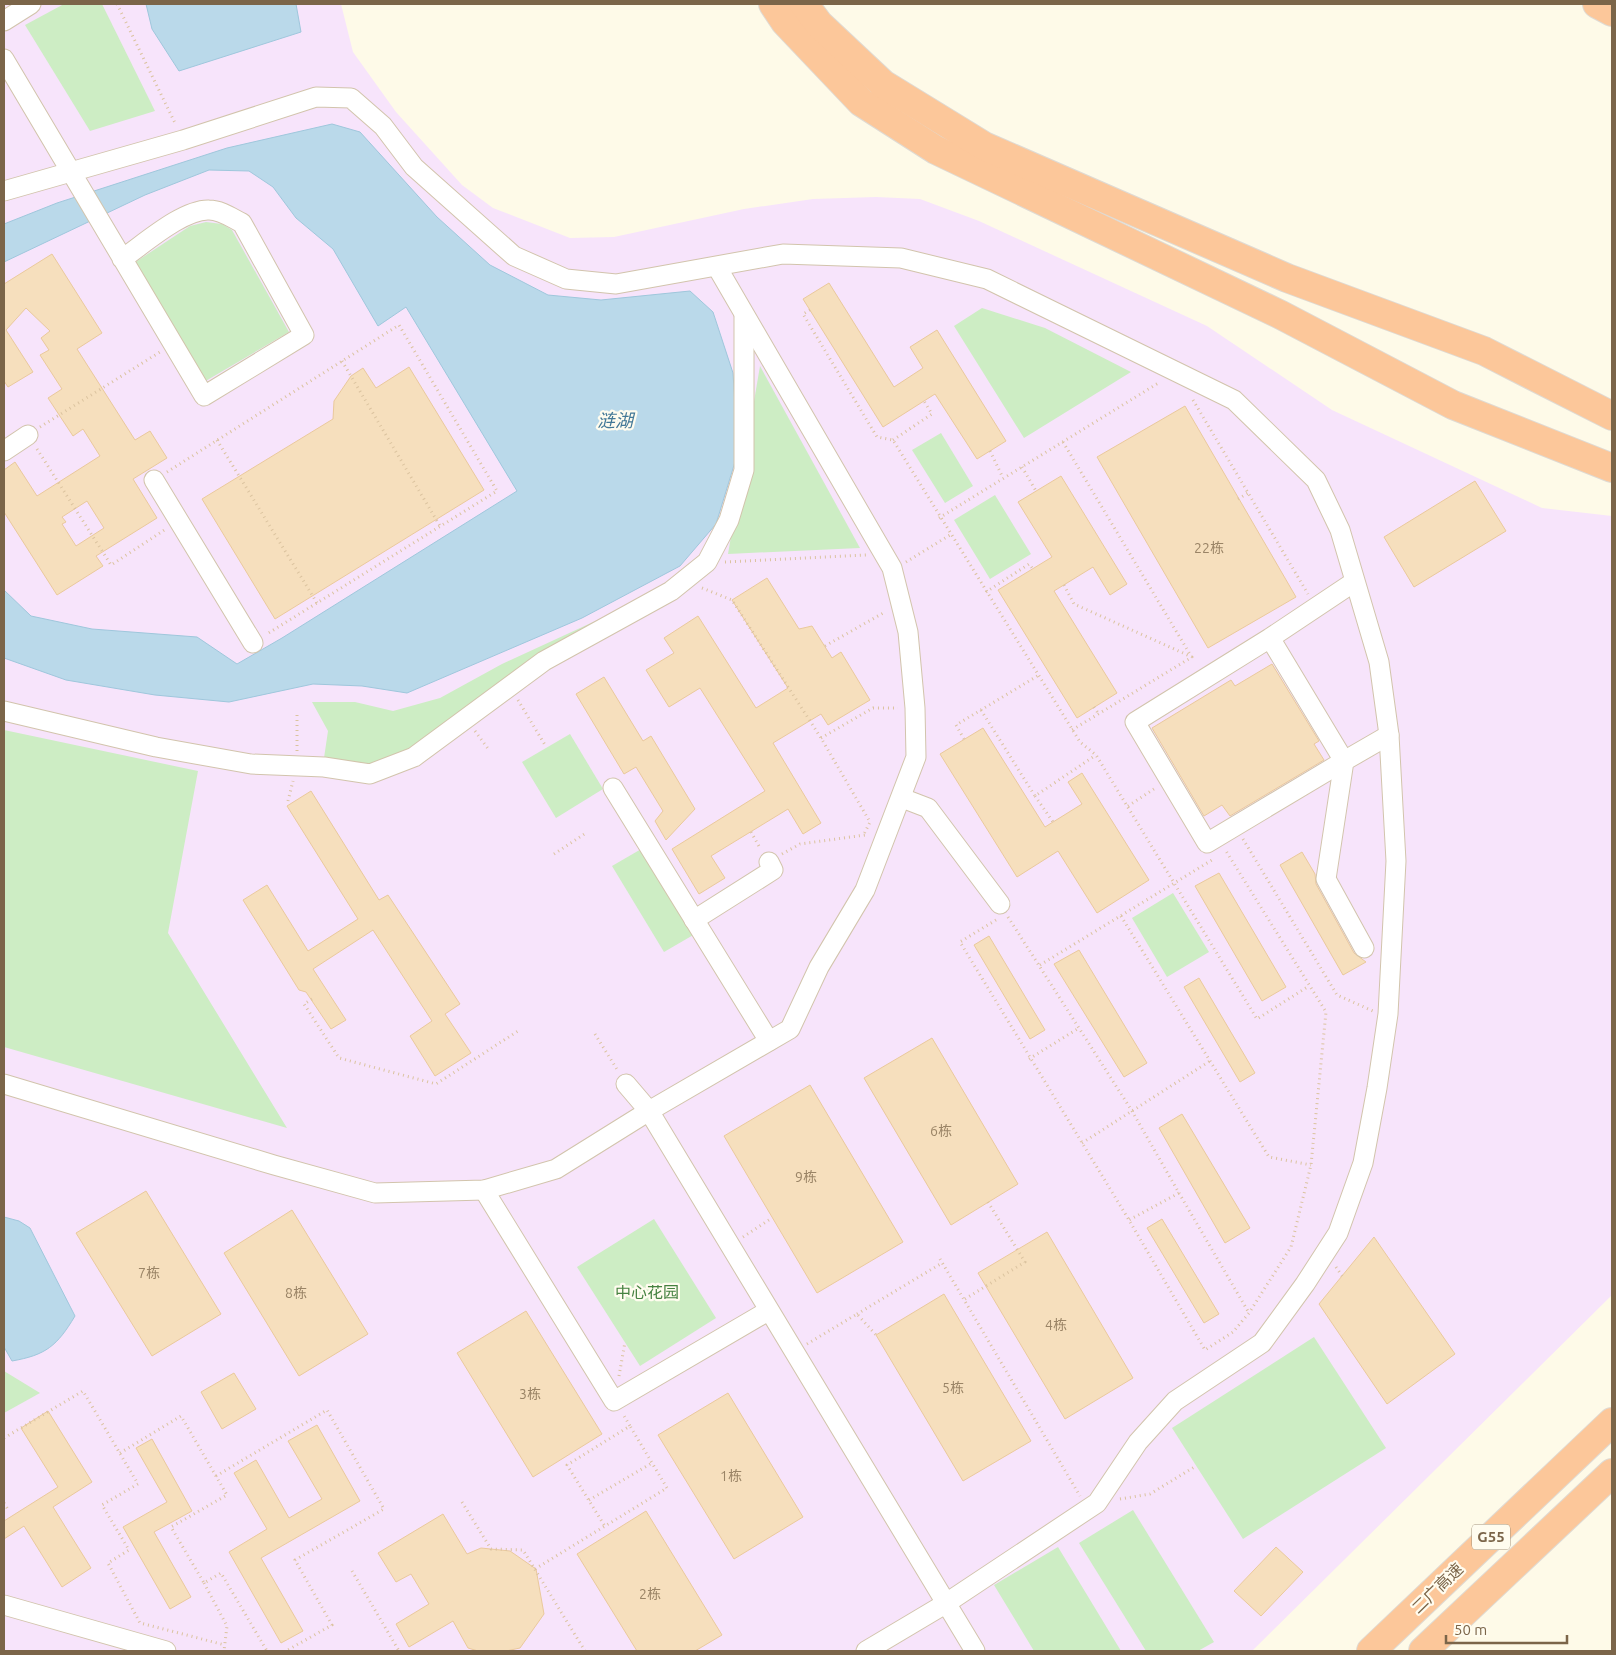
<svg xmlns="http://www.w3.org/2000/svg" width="1616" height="1655" viewBox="0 0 1616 1655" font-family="Ubuntu,'Noto Sans SC',sans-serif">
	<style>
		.education { fill: #f7e4fb }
		.green { fill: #cdedc4 }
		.water { fill: #bad9ea; stroke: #9fc7dc }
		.building { fill: #f6dfbd; stroke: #eac99c; fill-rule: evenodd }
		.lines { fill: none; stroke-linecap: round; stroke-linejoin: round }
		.minor-casing { stroke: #d2c4ac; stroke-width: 21 }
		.highway-casing { stroke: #dfdad3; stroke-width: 30 }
		.path { stroke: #dbc39f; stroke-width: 3; stroke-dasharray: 1 4; stroke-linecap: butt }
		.minor { stroke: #fff; stroke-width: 19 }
		.highway { stroke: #fcc79a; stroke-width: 28 }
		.labels { text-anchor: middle; stroke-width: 4.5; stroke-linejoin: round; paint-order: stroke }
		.number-label { font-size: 14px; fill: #9a8466 }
		.shield { fill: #fffcef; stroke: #a3927b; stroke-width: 1 }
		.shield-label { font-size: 15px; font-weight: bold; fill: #7b6549 }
		.park-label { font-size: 16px; fill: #468240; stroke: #fffcef }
		.street-label { font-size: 16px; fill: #7b6549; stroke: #fffcef }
		.water-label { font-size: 18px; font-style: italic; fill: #437897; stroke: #fffcef }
	</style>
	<rect width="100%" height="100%" fill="#fefae8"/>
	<polygon class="education" points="4,4 341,4 353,52 396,112 462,185 493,208 570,238 614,237 744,209 813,199 876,197 920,199 979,221 1207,326 1332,410 1542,508 1612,516 1612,1295 1252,1651 4,1651"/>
	<g class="green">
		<polygon points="64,4 102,4 155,111 90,131 25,25"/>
		<polygon points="206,222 222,224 232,230 289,332 204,382 134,263 190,226"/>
		<polygon points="982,308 1045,328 1131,372 1024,438 954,326"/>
		<polygon points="760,366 860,548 728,554"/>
		<polygon points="941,433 973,486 945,503 912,450"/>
		<polygon points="995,495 1031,554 990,579 954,520"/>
		<polygon points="617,611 415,748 370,768 324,758 328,731 312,702 355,702 393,711 440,698 502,664"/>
		<polygon points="4,730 198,771 168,933 287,1128 4,1047"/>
		<polygon points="570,734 603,789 556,818 522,762"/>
		<polygon points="643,848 695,934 664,952 612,866"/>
		<polygon points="1173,893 1209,952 1167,977 1132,918"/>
		<polygon points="654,1219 716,1318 640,1366 577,1267"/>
		<polygon points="1314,1337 1386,1448 1243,1539 1172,1428"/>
		<polygon points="4,1371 40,1393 4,1413"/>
		<polygon points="1133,1510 1214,1642 1198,1651 1146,1651 1079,1543"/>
		<polygon points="1058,1547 1121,1651 1034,1651 994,1585"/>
	</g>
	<g class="water">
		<polygon points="146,4 296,4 301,32 179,71 152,29"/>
		<polygon points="332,124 360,132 437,217 490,265 548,295 601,300 690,291 713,312 733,373 738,452 716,524 680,566 582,618 407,693 362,686 313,684 229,702 155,695 66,680 4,658 4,590 31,616 92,629 197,637 237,664 282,638 517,491 406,307 378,326 333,249 296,218 273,187 249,171 209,170 145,195 4,262 4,224 57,203 227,148"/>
		<path d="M 4,1217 L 19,1221 L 30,1228 L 75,1316 C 57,1346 46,1355 12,1361 L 4,1347 Z"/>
	</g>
	<g class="building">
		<path d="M 52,254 L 102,333 L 77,349 L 135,440 L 150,431 L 167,458 L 133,479 L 157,518 L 96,556 L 103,566 L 57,595 L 4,512 L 4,470 L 15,462 L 37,496 L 100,456 L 83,429 L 73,436 L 48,398 L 62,389 L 40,355 L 49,350 L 41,338 L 50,331 L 26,308 L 6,330 L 33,372 L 8,387 L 4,381 L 4,284 ZM 87,501 L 104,528 L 76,546 L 62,524 L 66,522 L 62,517 Z"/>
		<polygon points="829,283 894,387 923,368 910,347 937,330 1006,441 977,459 935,394 883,427 803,299"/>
		<polygon points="409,367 484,490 275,619 202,499 333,419 334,401 351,376 363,368 376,388"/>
		<polygon points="1185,406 1296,597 1208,648 1097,457"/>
		<polygon points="1061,476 1127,584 1110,595 1093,567 1054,591 1117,693 1077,718 998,590 1052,557 1018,502"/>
		<polygon points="1475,481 1506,531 1414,587 1384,537"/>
		<polygon points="767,578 799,629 812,626 832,658 841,652 870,700 828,725 821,714 773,743 821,823 803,834 788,809 711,856 725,878 699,894 672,849 765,791 700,688 669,707 646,670 674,653 664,638 698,616 756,708 788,688 732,600"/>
		<polygon points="1272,664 1319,741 1314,744 1324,760 1230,816 1222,805 1204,816 1152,728 1231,680 1235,686"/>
		<polygon points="604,677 643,741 651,736 695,809 666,840 655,821 663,811 636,767 624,774 576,694"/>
		<polygon points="983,728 1045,827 1082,804 1068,782 1082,773 1149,880 1097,913 1058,851 1017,877 940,754"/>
		<polygon points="311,791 379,900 388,895 460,1004 445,1014 471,1053 435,1076 410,1036 432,1021 373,930 313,969 346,1020 331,1029 306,992 299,990 243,900 267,885 308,951 358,919 287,806"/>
		<polygon points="1302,852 1315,874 1316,884 1354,953 1366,962 1343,975 1280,865"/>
		<polygon points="1219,873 1286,987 1262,1001 1195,886"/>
		<polygon points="989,936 1045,1030 1030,1039 974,945"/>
		<polygon points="1079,950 1147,1063 1124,1077 1054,964"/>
		<polygon points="1199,978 1255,1073 1240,1082 1184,987"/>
		<polygon points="932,1038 1018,1184 951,1225 864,1078"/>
		<polygon points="810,1085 903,1242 817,1293 724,1136"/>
		<polygon points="1182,1114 1250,1228 1225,1243 1159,1128"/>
		<polygon points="146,1191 221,1314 152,1356 76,1233"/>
		<polygon points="292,1210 368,1334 299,1376 224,1253"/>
		<polygon points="1162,1219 1219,1314 1204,1323 1147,1228"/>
		<polygon points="1047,1232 1133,1378 1065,1419 978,1273"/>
		<polygon points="1374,1237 1455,1354 1387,1404 1319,1304"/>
		<polygon points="944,1294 1031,1441 963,1481 876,1335"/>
		<polygon points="526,1311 602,1434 533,1477 457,1353"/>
		<polygon points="234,1373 256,1409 222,1429 201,1392"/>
		<polygon points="728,1393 803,1517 734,1559 658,1435"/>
		<polygon points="48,1411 92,1482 53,1507 91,1568 62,1587 24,1526 4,1539 4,1521 58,1487 21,1428"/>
		<polygon points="317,1425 360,1501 261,1558 303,1631 281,1643 229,1552 267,1529 234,1473 256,1460 289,1518 322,1499 288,1441"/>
		<polygon points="152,1439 192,1511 154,1532 191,1597 170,1609 123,1527 167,1502 136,1448"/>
		<polygon points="646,1511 722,1635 695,1651 637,1651 577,1554"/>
		<polygon points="443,1514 467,1554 481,1548 510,1551 536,1569 544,1614 520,1648 506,1651 478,1651 468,1648 453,1621 409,1647 396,1624 429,1604 411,1574 396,1582 378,1553"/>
		<polygon points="1276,1547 1303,1572 1261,1616 1234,1591"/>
	</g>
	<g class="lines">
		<defs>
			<g id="minor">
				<polyline points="4,21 31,4"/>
				<path d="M 4,59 L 204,396 L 304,335 L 242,223 C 232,218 221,210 209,210 C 183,209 144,244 122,259"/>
				<polyline points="4,191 183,140 316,97 351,98 383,126 414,167 514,256 566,279 616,284 783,254 901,258 987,279 1234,400 1316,480 1340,530 1379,662 1389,735 1396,861 1388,1014 1377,1088 1363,1163 1338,1233 1305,1284 1262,1343 1175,1401 1138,1442 1097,1503 945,1604 866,1651"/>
				<polyline points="4,451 28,435"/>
				<polyline points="154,480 253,643"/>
				<polyline points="1270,638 1135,722 1207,843 1344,761 1270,638 1354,582"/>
				<polyline points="4,711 156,747 251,764 324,767 370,774 414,757 544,661 671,591 707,562 729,520 744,470 744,317"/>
				<polyline points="613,788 769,1041"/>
				<polyline points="902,798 928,808 1000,904"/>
				<polyline points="694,920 773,870 769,862"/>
				<polyline points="1364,948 1326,879 1344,761 1389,735"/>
				<polyline points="4,1084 274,1165 375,1193 484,1190 556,1169 649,1111 790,1029 819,967 865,890 916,757 915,708 908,632 892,568 717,267"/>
				<polyline points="626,1084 649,1111 975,1651"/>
				<polyline points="484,1190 614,1401 768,1311"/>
				<polyline points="4,1605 166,1651"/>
			</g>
			<g id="highway">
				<polyline points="773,4 785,22 861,102 936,150 1281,315 1453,405 1612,468"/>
				<polyline points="804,4 819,24 883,84 984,146 1287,278 1484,351 1612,416"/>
				<polyline points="1597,4 1612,12"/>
				<polyline points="1371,1651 1612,1422"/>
				<polyline points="1423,1651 1612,1473"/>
			</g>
		</defs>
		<use href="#minor" class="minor-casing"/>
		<use href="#highway" class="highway-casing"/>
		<g class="path">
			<polyline points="117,4 176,125"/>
			<polyline points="810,310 803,314 877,437 893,440 1080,742 1096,755 1257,1019 1309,986"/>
			<polyline points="342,361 440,526"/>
			<polyline points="1193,400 1308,594"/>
			<polyline points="40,427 160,352"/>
			<polyline points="217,440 317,603"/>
			<polyline points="893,440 932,414 924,401"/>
			<polyline points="1063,442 1191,656"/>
			<polyline points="37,449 111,565 166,529"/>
			<polyline points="990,451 1003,478"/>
			<polyline points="1022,467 1036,491"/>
			<polyline points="167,472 399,325 497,491 267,634"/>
			<polyline points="1238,499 1248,493"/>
			<polyline points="939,518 1160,382"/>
			<polyline points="725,562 866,555"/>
			<polyline points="906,562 950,535"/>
			<polyline points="1064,585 1074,604 1192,657 1072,730"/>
			<polyline points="702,588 732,600 821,738 870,822 864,834"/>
			<polyline points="986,592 1029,564 1033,569"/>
			<polyline points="825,646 885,612"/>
			<polyline points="518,700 545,745"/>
			<polyline points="1094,707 1098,713"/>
			<polyline points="981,710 1035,796 1096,755"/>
			<polyline points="475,731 489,750"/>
			<polyline points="821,738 873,708 898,708"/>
			<polyline points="964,739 956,725 1039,675"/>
			<polyline points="297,751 297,714"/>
			<polyline points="1035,796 1053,822"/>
			<polyline points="288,801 293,781"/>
			<polyline points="1128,806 1157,787"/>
			<polyline points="751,832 760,848"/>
			<polyline points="1243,839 1337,995 1373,1011"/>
			<polyline points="554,854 586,833"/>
			<polyline points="782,854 800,844 865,835"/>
			<polyline points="1121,916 1269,1157 1311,1165"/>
			<polyline points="1008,917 1132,1111 1179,1193 1129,1220"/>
			<polyline points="996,920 960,942 1129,1220 1205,1350 1233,1332 1249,1313 1291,1247 1311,1165 1326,1012 1226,851"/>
			<polyline points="1040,965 1212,860"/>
			<polyline points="312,999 304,1004 339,1058 436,1084 518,1031"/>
			<polyline points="595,1034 618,1071"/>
			<polyline points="1029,1059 1079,1028"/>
			<polyline points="1082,1143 1210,1061"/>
			<polyline points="1179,1193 1249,1313"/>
			<polyline points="743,1237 772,1218"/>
			<polyline points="940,1259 1080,1496"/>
			<polyline points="1336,1267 1342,1276"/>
			<polyline points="965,1299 1025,1262 988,1202"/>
			<polyline points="857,1314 942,1263"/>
			<polyline points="807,1344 857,1314 876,1335"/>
			<polyline points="619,1376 625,1342"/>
			<polyline points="4,1438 83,1391 138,1484 102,1505 129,1550 108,1563 140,1623 225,1645"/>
			<polyline points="120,1453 181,1416 227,1495 171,1527 204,1583 221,1573 267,1651"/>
			<polyline points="216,1476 327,1410 384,1509 295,1560 332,1625 286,1651"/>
			<polyline points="1120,1499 1150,1494 1196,1466"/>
			<polyline points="589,1500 652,1463"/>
			<polyline points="462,1502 491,1549 523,1550 585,1651"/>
			<polyline points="4,1503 9,1511"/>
			<polyline points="604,1525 567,1465 630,1426 623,1414"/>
			<polyline points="535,1569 667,1488 630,1426"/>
			<polyline points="352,1571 399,1651"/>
			<polyline points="204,1583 227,1626 224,1651"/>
		</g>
		<use href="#minor" class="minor"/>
		<use href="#highway" class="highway"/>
	</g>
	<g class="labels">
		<g class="number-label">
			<text x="1209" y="553">22栋</text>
			<text x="941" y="1136">6栋</text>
			<text x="806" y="1182">9栋</text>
			<text x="149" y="1278">7栋</text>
			<text x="296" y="1298">8栋</text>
			<text x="1056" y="1330">4栋</text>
			<text x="953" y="1393">5栋</text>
			<text x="530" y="1399">3栋</text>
			<text x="731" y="1481">1栋</text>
			<text x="650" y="1599">2栋</text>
		</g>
		<rect class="shield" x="1472" y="1524.5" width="38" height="25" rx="4"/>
		<g class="shield-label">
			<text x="1491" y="1542">G55</text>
		</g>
		<g class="park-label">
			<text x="647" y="1298">中心花园</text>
		</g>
		<g class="street-label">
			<text transform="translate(1437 1588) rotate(-44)" y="6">二广高速</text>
		</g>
		<g class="water-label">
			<text x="615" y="427">涟湖</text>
		</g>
	</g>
	<rect width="1616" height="1655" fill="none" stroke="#7b6549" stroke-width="10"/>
	<path d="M1446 1635v8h121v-8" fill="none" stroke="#7b6549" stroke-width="2.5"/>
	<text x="1454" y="1635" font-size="15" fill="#7b6549" stroke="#fffcef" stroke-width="4" paint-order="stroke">50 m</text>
</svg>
